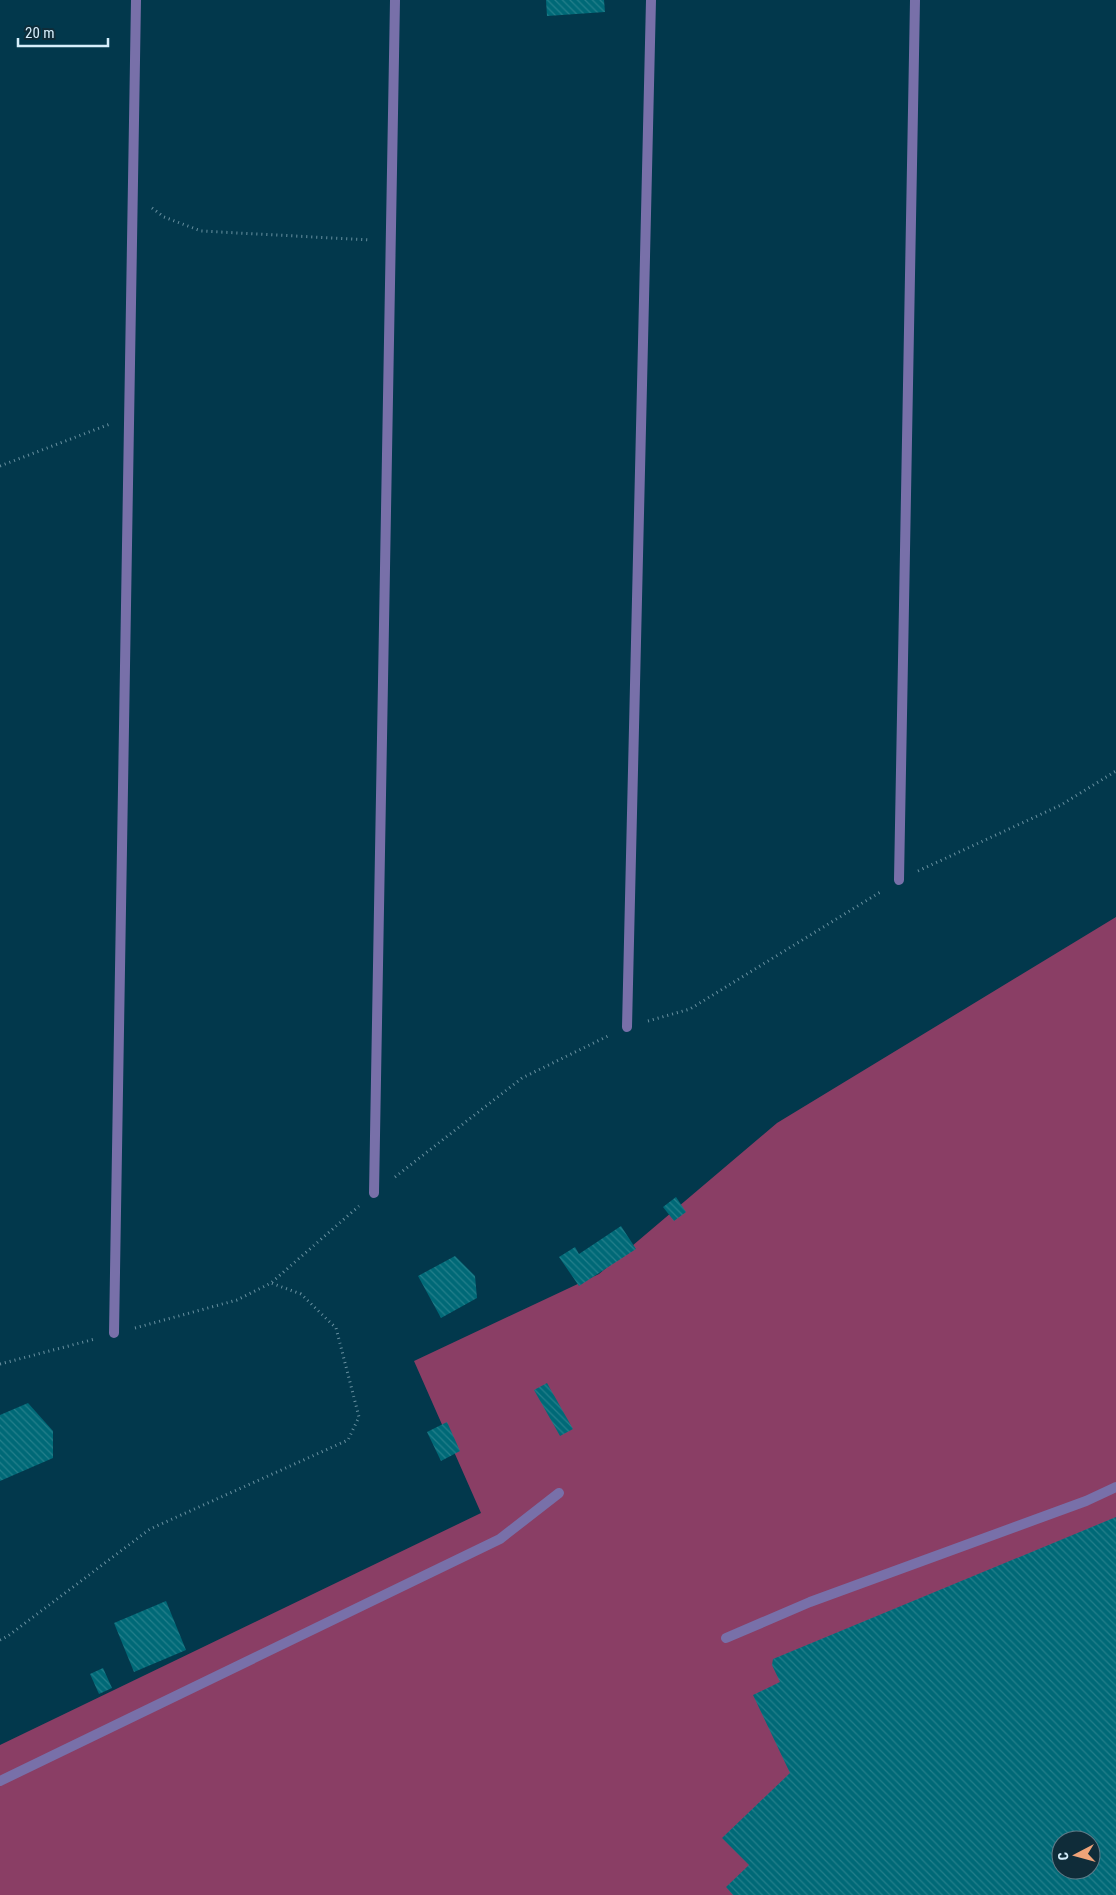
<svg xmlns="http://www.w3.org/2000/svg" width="1116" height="1895" viewBox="0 0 1116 1895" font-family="'Roboto Condensed',sans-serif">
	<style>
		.pitch { fill: #8a3e65; fill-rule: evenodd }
		.building { fill: url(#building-back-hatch); fill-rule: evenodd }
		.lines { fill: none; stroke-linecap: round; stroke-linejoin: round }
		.path { stroke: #6991a1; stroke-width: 3; stroke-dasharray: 1 4; stroke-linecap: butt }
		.service { stroke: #7870a9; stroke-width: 10 }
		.minor { stroke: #7870a9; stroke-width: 10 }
	</style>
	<defs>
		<pattern id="building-back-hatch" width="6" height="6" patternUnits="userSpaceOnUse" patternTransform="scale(1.25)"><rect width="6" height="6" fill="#006977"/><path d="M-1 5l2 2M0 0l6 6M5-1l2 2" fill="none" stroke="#247f8b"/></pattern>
	</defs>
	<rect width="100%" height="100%" fill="#02384c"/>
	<path class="pitch" d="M 1116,917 L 1116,1895 L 0,1895 L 0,1745 L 481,1513 L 414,1361 L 599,1274 L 777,1123 ZM 1061,1840 L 1091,1840 L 1091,1870 L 1061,1870 Z"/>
	<g class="building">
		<polygon points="546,0 604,0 605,12 547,16"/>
		<polygon points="676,1197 686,1212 674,1221 663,1207"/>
		<polygon points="621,1226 636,1249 579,1286 559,1257 575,1247 579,1254"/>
		<polygon points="455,1256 475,1276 477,1298 441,1318 418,1276"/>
		<polygon points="547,1383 573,1429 560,1436 534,1390"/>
		<polygon points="28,1403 53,1431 53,1458 0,1481 0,1415"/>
		<polygon points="447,1422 460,1451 441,1461 427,1432"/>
		<path d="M 1116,1517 L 1116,1895 L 733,1895 L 726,1887 L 749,1865 L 722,1838 L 790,1773 L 753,1695 L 780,1682 L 772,1665 L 773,1659 ZM 1061,1840 L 1091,1840 L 1091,1870 L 1061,1870 Z"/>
		<polygon points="166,1601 186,1650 134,1672 114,1623"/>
		<polygon points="103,1668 112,1688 99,1694 90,1674"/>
	</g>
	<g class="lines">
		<g class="path">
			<polyline points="152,208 164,217 201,231 370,240"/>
			<polyline points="0,466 110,424"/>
			<polyline points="918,871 1061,805 1116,771"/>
			<polyline points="648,1021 690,1009 882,891"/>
			<polyline points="395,1177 522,1078 610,1035"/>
			<polyline points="135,1328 237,1300 271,1283 359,1206"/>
			<polyline points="0,1364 95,1339"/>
			<polyline points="0,1640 8,1636 150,1529 348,1440 359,1417 336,1328 301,1294 271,1283"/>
		</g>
		<g class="service">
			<polyline points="726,1638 810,1602 1086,1501 1116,1487"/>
			<polyline points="0,1781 500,1539 559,1493"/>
		</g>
		<g class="minor">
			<polyline points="899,880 915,0"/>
			<polyline points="627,1027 651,0"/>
			<polyline points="374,1193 395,0"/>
			<polyline points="114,1333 136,0"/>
		</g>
	</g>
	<g transform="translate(1076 1855) rotate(264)"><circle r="24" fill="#0f2c39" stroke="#5f7a87"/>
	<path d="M0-4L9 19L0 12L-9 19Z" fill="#efa378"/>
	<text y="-8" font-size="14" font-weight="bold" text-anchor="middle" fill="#d6eefb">С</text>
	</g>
	<path d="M18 38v8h90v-8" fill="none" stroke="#d6eefb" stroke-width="2.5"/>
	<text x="25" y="38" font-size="15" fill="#d6eefb" stroke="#0f2c39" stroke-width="4" paint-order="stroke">20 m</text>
</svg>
